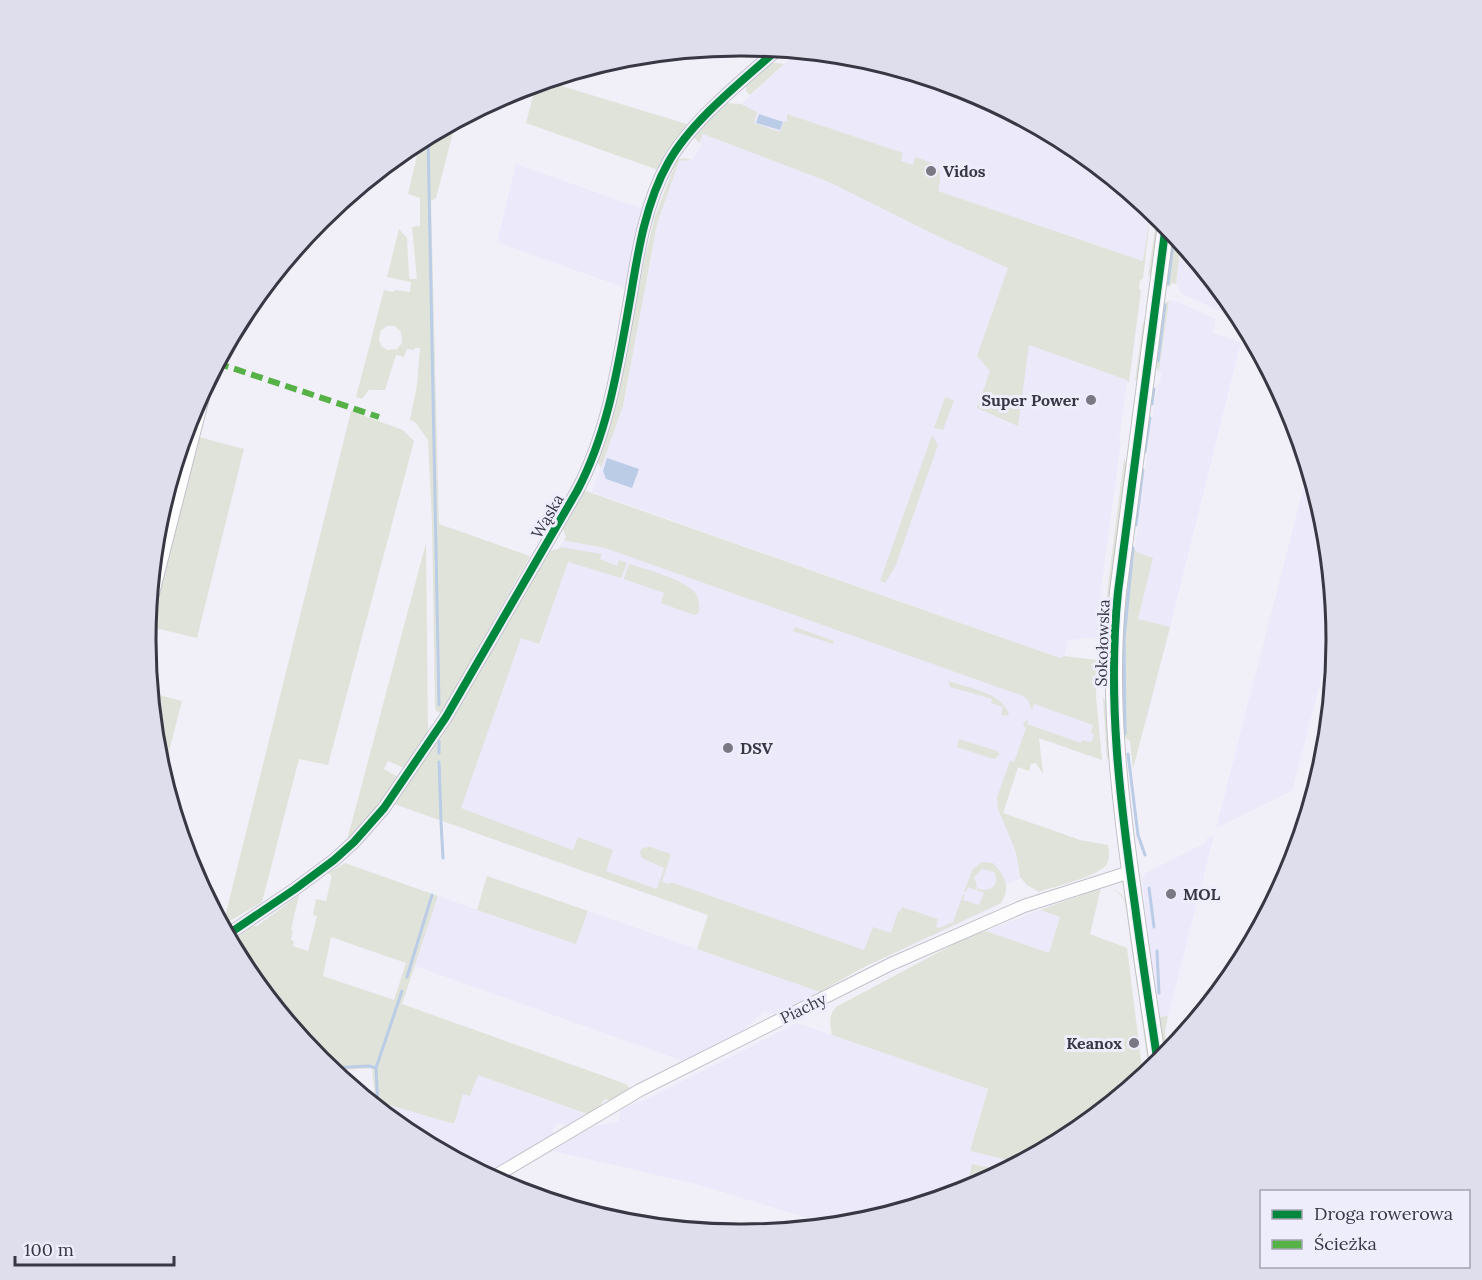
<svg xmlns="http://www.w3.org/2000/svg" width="1482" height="1280" viewBox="0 0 1482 1280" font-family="Lora,serif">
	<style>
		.built { fill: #ece9fb }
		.green { fill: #e0e3d9; fill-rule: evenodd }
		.water { fill: #bacce6 }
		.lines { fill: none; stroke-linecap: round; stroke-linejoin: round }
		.stream { stroke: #bacce6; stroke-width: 3 }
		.street-casing { stroke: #c2c1cb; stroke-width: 14 }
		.secondary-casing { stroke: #c2c1cb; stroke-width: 18 }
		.street { stroke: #fdfdfe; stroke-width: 12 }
		.secondary { stroke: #fdfdfe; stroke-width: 16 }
		.quiet { stroke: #56b247; stroke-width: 6; stroke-dasharray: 12 6; stroke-linecap: butt }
		.cycleway-casing { stroke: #eeedfb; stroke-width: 11 }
		.cycleway { stroke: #00873e; stroke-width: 8 }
		.poi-dot { fill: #797883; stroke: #eeedfb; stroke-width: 2 }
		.labels { text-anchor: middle; stroke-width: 6; stroke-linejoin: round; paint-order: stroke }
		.poi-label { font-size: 16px; font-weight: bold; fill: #383744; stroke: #eeedfb; text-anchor: start }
		.street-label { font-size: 16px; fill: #383744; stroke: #eeedfb }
		.rim { fill: none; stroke: #383744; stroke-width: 3 }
	</style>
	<rect width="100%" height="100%" fill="#f1f0f8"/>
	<g class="built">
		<polygon points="798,51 857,57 969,90 1072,145 1151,210 1144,261 725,119"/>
		<polygon points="703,134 832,183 931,233 1140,300 1129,382 1127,382 1119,441 1121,442 1101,589 1098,637 1068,640 1064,657 1060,658 592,492 623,406 657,224 679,161 692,160 702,144 699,142"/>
		<polygon points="516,164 643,209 636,230 625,288 497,242"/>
		<polygon points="1181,243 1236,310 1242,321 1182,294 1176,284"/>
		<polygon points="1173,300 1216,319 1213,333 1241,342 1146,723 1128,720 1126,667 1153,558 1135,552 1135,549 1153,412 1158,384 1160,383 1162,373 1159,371 1169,301"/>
		<polygon points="1308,470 1325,524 1335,626 1292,791 1216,828"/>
		<polygon points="562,527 1098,718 1102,760 1029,735 1003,813 1025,877 1007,884 996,907 860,969 394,804 459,706 548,551 559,549 566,537"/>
		<polygon points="1214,835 1168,1016 1158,1017 1142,879 1146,873 1207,842 1206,839"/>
		<polygon points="438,896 575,944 588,911 820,992 775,1015 764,1011 741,1032 683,1061 415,966"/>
		<polygon points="1040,910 1060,917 1049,953 986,931"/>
		<polygon points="797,1023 988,1089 970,1151 1019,1163 968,1190 857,1224 833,1226 700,1185 553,1151 592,1127 618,1122 621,1109 645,1100"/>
		<polygon points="478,1075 590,1116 573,1126 558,1123 552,1130 554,1133 553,1138 537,1148 532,1147 485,1175 410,1135 381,1111 386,1104 454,1124 463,1093 470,1095"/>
	</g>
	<g class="green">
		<polygon points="770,62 784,64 750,95 746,91 746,86"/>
		<polygon points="545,81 687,124 668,150 658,170 526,123 536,84"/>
		<path d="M 725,103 L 741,104 L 757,112 L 754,123 L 780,132 L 784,121 L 787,122 L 787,114 L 903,153 L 901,161 L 913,165 L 915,157 C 938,165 944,166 938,191 L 1143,261 L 1151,210 L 1143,279 L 1140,280 L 1139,289 L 1141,290 L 1129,382 L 1127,380 L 1029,345 L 1018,426 L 977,408 L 990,371 L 977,356 L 1008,268 L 931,233 L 829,182 L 703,134 L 699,143 L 693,136 Z"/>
		<path d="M 456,121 L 436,198 L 431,201 L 439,524 L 530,556 L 442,713 L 437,712 L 435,709 L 432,522 L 428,440 L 415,422 L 410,420 L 417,385 L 420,348 L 415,348 L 414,350 L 407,349 L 404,357 L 396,355 L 385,390 L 369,390 L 362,399 L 356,397 L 384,290 L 393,292 L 395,290 L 410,292 L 411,282 L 387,277 L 399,229 L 407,238 L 409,277 L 410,279 L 417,279 L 412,227 L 420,226 L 420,198 L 408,194 L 417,156 L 405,153 L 407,148 ZM 387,326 L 395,326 L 401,332 L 402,343 L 397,349 L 387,350 L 381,346 L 379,339 L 381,330 Z"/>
		<polygon points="683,158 692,160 679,161 657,224 623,406 601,468 597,461 612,417 621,383 645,257 655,216 677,160"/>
		<polygon points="1157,215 1161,218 1152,273 1148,277"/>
		<polygon points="1171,230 1181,243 1176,284 1171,283 1170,287 1164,283"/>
		<polygon points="1169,301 1159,371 1153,364 1160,305"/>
		<polygon points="1143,322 1146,328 1138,377 1135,381"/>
		<polygon points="945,397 954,400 943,430 934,428"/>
		<polygon points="351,411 403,430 414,441 328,765 299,759 262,902 223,925"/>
		<polygon points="932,435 938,445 895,567 885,583 880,581"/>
		<polygon points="199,437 244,449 197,638 151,627"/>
		<polygon points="1124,459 1128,467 1108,634 1103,642 1109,577"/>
		<path d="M 583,490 L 1060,658 L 1064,656 L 1097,660 L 1096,697 L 1102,760 L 1039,738 L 1043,774 L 1036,763 L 1031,764 L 1029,771 L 1018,767 L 1003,813 L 1080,840 L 1108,845 C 1109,851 1110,858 1107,864 C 1098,877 1055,886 1039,892 L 1027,885 L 1020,877 L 1016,852 L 998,809 L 997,797 L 1010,761 L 1014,762 L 1026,728 L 1023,725 L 1025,721 L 1028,720 L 1027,724 L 1081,743 L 1082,740 L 1091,742 L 1094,735 L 1091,733 L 1093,725 L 1034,704 L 1032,711 L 1028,700 L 1023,696 L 605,548 L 567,541 L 564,540 L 566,537 L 562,527 Z"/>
		<polygon points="426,543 428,732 404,768 388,761 384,769 398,777 384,799 346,844"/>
		<path d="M 560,547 L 602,554 L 600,559 L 617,566 L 619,560 L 627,563 L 621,578 L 568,562 L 539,644 L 521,638 L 461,808 L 573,850 L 578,837 L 613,850 L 606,871 L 657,889 L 664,868 L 642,858 L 640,853 L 642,848 L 650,847 L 671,854 L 662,882 L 670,884 L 671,882 L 864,950 L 873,927 L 891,933 L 898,911 L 900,912 L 902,907 L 938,919 L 936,927 L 939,928 L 953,922 L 963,895 L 965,895 L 963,900 L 979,905 L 984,893 L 977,890 L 977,888 C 990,894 1001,884 994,872 L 982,869 L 974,877 L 977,886 L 975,890 L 968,887 L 966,892 L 964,892 L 972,870 L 982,862 L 993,863 C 1005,875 1011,888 1001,903 L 860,969 L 820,992 L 697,949 L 708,915 L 394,804 L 459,706 L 548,551 L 559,549 Z"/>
		<polygon points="1131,548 1135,549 1136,552 1153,558 1138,619 1170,627 1133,769 1130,741 1124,737 1119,649"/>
		<path d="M 629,564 C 645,569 687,580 696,594 C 699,600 700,607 699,613 L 694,615 L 661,603 L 664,593 L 624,579 Z"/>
		<polygon points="795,627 834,641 833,644 793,631"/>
		<path d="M 948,681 C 968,688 1001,692 1009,714 L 1007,716 L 1001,715 L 1003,707 L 991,703 L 992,699 L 950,687 Z"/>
		<polygon points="151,693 182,701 166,763 159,761 157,756"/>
		<polygon points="1103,698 1108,703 1110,757 1107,760"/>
		<polygon points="959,739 997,751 1000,754 995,759 990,758 957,747"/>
		<path d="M 345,863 L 438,896 L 402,1004 L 626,1084 L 631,1089 L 612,1101 L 605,1099 L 598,1108 L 587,1114 L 478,1075 L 470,1096 L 463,1094 L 454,1124 L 386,1104 L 381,1111 L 376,1106 L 372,1068 L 333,1071 L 320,1060 L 246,970 L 231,941 L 253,926 L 257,926 L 299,895 L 291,930 L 293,930 L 291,940 L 294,941 L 293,946 L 308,951 L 317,916 L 313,915 L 316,899 L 326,901 L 332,876 L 328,873 ZM 331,937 L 406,963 L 394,1000 L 323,976 Z"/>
		<polygon points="487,876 588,911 576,944 477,910"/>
		<path d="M 1101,888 L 1090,934 L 1127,948 L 1143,1076 L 1071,1135 L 1019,1163 L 970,1151 L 988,1089 L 832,1035 C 830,1024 828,1016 836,1007 L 971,935 L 986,931 L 1049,953 L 1060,917 L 1040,910 Z"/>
		<polygon points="1114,888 1123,896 1127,905 1139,993 1153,1068 1149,1072 1126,908 1123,898"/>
		<polygon points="1168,1016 1165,1031 1168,1053 1163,1059 1158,1017"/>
		<polygon points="972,1164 1001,1170 1001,1173 966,1191"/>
	</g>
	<g class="water">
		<polygon points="759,114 783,122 780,130 756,123"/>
		<polygon points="607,458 639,469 632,488 606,479 603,471"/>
	</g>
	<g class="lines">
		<g class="stream">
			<polyline points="428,136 439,705"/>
			<polyline points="1168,284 1174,235"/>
			<polyline points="1158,361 1165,305"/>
			<polyline points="1152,404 1154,389"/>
			<polyline points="1145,452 1150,418"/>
			<polyline points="1136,525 1143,470"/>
			<polyline points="1125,734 1124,639 1133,548"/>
			<polyline points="439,741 439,753"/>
			<polyline points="1128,754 1138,835 1145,855"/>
			<polyline points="439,762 441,820"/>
			<polyline points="441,822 443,858"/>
			<polyline points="1149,888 1154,927"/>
			<polyline points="1157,951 1159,993"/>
			<polyline points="407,977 432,895"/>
			<polyline points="329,1068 369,1066 376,1068"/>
			<polyline points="378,1108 376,1068 402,991"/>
		</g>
		<defs>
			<g id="street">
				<polyline points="149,609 207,382"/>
				<path d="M 227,935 L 295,889 L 334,860 L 354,842 L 384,808 L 446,717 L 577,491 C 609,431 619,361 631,294 C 638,251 646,202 668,163 C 691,121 742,81 778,49"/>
				<polyline points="492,1178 640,1090 891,964 1024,906 1130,872"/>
			</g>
			<path id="secondary" d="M 1158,1064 C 1150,1011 1142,959 1135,906 C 1120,802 1107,697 1118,592 L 1166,224"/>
		</defs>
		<use href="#street" class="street-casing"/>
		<use href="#secondary" class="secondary-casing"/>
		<use href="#street" class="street"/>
		<use href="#secondary" class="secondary"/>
		<polyline class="quiet" points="217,363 379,417"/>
		<defs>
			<g id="cycleway">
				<path d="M 227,935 L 295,889 L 334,860 L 354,842 L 384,808 L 446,717 L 577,491 C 609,431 619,361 631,294 C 638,251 646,202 668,163 C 691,121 742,81 778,49"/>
				<path d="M 1158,1064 C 1150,1011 1142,959 1135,906 C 1120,802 1107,697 1118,592 L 1166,224"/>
			</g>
		</defs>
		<use href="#cycleway" class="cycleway-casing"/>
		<use href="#cycleway" class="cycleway"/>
	</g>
	<g class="poi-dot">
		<circle cx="931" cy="171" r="6"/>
		<circle cx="1091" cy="400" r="6"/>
		<circle cx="728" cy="748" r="6"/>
		<circle cx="1171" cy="894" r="6"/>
		<circle cx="1134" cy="1043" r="6"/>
	</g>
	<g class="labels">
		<g class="poi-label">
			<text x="943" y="177">Vidos</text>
			<text x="1079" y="406" text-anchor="end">Super Power</text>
			<text x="740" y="754">DSV</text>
			<text x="1183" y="900">MOL</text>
			<text x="1122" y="1049" text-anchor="end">Keanox</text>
		</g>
		<g class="street-label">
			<text transform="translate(547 516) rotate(-60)" y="6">Wąska</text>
			<text transform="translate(1102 643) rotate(-88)" y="6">Sokołowska</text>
			<text transform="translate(803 1008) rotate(-26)" y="6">Piachy</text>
		</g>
	</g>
	<path d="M0 0H1482V1280H0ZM740 56H742A584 584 0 0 1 1326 640V640A584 584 0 0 1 742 1224H740A584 584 0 0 1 156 640V640A584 584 0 0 1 740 56Z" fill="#dfdeec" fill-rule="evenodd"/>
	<path class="rim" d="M740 56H742A584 584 0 0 1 1326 640V640A584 584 0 0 1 742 1224H740A584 584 0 0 1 156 640V640A584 584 0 0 1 740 56Z"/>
	<rect x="1260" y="1190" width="210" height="78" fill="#eeedfb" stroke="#a5a4b2" stroke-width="1.5"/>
	<rect x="1272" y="1210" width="30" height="9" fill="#00873e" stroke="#a5a4b2" stroke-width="1.5"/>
	<text x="1314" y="1220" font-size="18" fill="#383744">Droga rowerowa</text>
	<rect x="1272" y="1240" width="30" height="9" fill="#56b247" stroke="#a5a4b2" stroke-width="1.5"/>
	<text x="1314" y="1250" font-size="18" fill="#383744">Ścieżka</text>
	<path d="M15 1256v9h159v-9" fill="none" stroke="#383744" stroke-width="3"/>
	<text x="24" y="1256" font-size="18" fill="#383744" stroke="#eeedfb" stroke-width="4.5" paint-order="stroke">100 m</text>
</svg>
